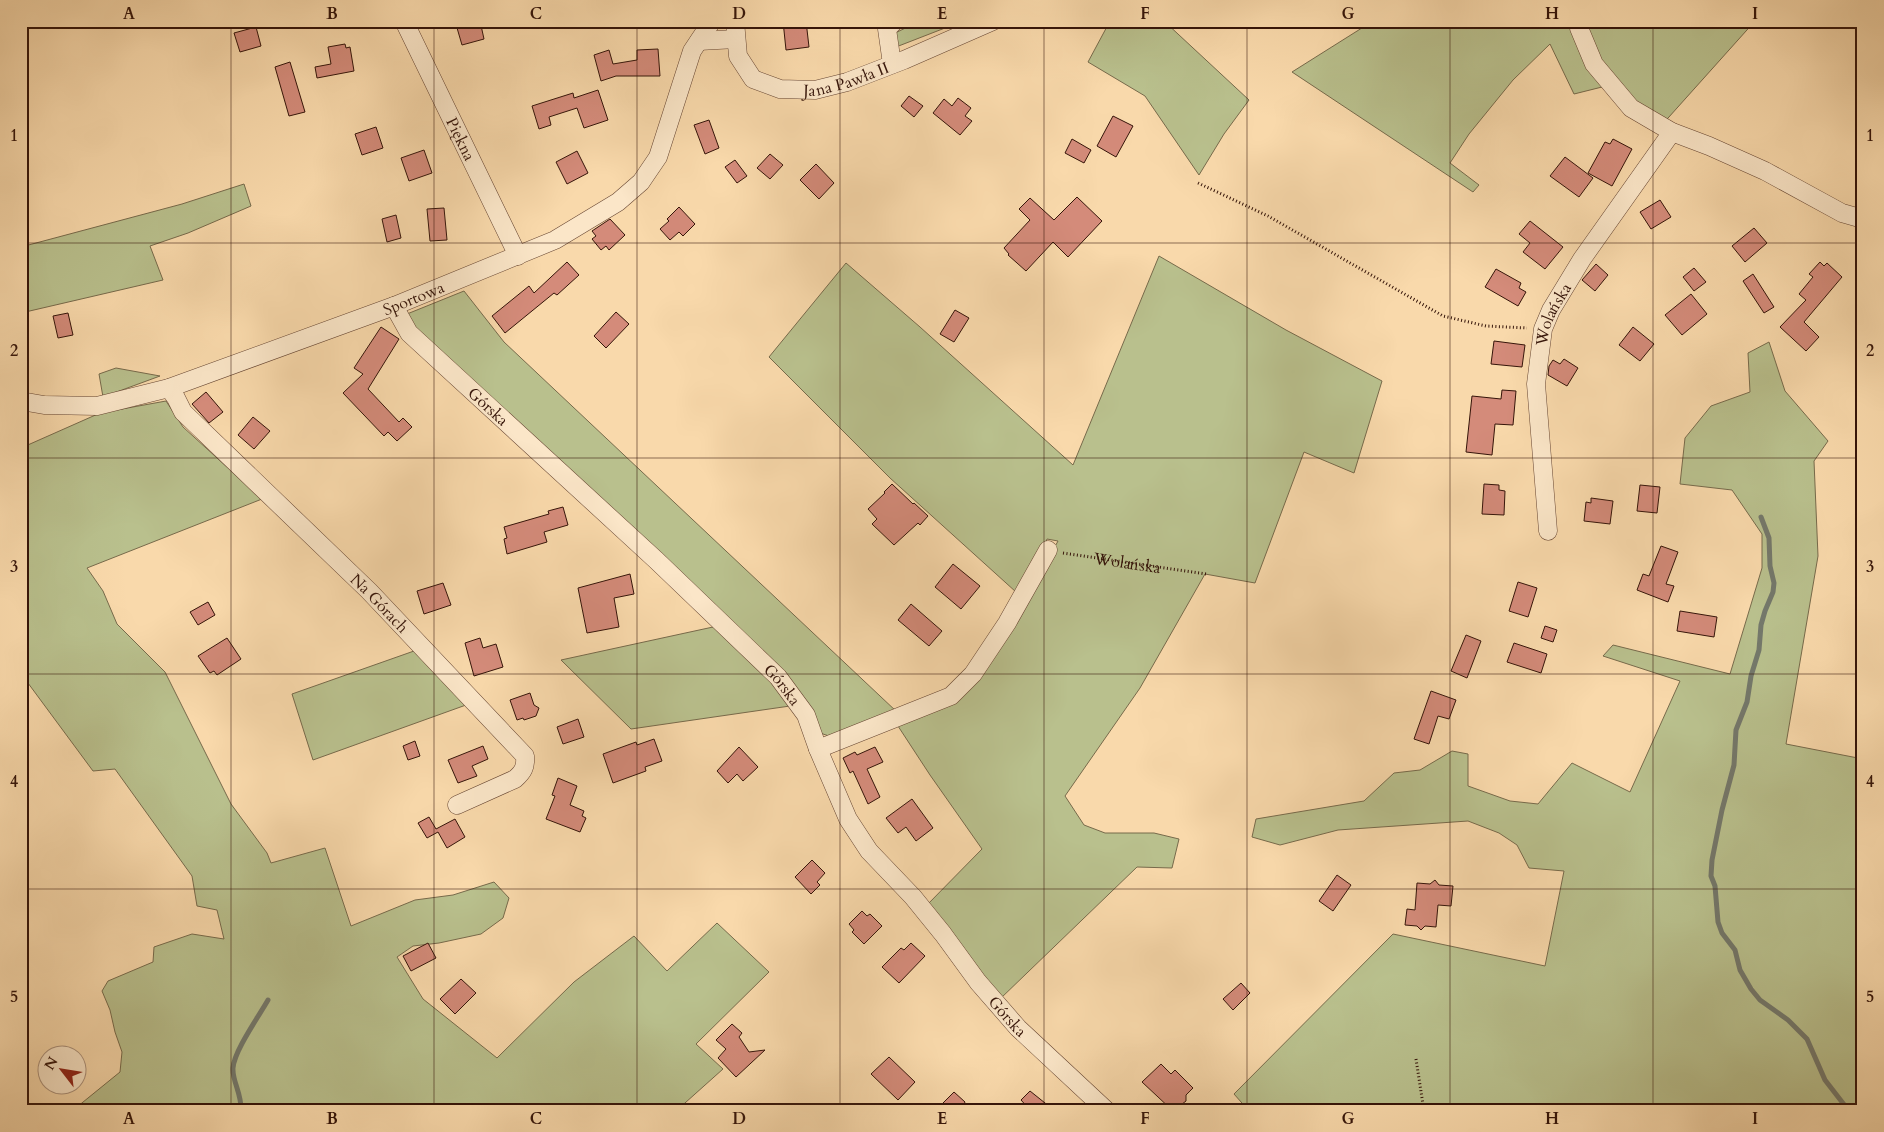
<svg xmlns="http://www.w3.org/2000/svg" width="1884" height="1132" viewBox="0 0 1884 1132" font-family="Cardo,serif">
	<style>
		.green { fill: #b9c08d; stroke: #776a4b }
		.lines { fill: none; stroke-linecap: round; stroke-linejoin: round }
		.stream { stroke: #74786b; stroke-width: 5 }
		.building { fill: #d48b7a; stroke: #351409 }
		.minor-casing { stroke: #664532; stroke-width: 19 }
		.path { stroke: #351409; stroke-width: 3; stroke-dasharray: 1 2.5; stroke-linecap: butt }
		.minor { stroke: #fbe6c8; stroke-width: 18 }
		.grid { fill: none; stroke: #351409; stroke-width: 1; stroke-opacity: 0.55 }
		.labels { text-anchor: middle; stroke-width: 4; stroke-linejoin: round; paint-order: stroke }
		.street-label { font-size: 16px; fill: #351409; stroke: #fbe6c8 }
		.neatline { fill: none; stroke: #351409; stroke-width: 2 }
		.grid-label { font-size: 16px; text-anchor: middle; font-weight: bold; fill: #351409 }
	</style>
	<rect width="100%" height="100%" fill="#f9d9ab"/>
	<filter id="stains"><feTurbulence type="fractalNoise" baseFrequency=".004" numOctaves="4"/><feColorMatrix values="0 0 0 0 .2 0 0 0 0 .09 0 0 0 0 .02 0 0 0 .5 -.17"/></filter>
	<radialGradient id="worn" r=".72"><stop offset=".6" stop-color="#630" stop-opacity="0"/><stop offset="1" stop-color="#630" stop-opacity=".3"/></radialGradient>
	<g class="green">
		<polygon points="920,21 963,21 896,47 893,34"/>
		<polygon points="1110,21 1164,21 1249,100 1224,134 1199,175 1145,96 1088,62"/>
		<polygon points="1373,21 1755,21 1660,127 1610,85 1574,94 1550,44 1513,80 1469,134 1450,163 1479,185 1473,192 1292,72"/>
		<polygon points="244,184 251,206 188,233 150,246 163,280 21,313 21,247 182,204"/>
		<polygon points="1159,256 1286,330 1382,381 1354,473 1304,452 1255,583 1205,574 1140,688 1065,796 1084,825 1105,833 1154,833 1179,839 1172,868 1137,867 1000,999 927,905 982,849 930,775 896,723 961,694 1019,613 1058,541 1047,539 1044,547 1016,592 890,478 769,357 846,263 920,327 1073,465"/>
		<polygon points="464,291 504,342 897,712 832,737 820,733 807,703 411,327 407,314"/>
		<polygon points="1769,342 1785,391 1828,441 1814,461 1818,556 1786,744 1863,759 1863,1111 1249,1111 1234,1094 1393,934 1545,966 1564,871 1529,868 1517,845 1499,833 1468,821 1338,830 1280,845 1252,837 1256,819 1364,801 1394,773 1420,770 1452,751 1468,754 1468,786 1510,801 1538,804 1572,763 1630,792 1680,681 1603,656 1613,645 1730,674 1762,568 1762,534 1732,490 1680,484 1685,438 1711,406 1750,392 1748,353"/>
		<polygon points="116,368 160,376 103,397 99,374"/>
		<polygon points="166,401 183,427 262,499 87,568 103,591 117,624 165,672 231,804 267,853 271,863 325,848 351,926 415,900 453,895 494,882 509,898 503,918 481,934 439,943 413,946 397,957 423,999 497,1058 574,982 634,936 667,971 717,923 769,972 696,1044 723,1069 676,1111 72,1111 120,1072 122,1052 115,1032 110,1010 102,991 108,981 153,962 154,947 192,934 224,939 217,910 197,906 192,876 115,769 93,771 25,679 21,676 21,448 100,413"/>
		<polygon points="713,627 762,670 790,706 631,729 561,660"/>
		<polygon points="414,651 466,705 313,760 292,694"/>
	</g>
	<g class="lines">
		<g class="stream">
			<polyline points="1761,517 1769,538 1770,566 1774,583 1773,592 1765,611 1761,625 1759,650 1751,676 1747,702 1736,730 1734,765 1722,810 1712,860 1711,876 1715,886 1718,922 1722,933 1735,950 1740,970 1751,989 1760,1000 1788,1020 1807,1039 1825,1080 1849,1111"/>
			<path d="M 241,1111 C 242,1094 232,1081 233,1068 C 234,1051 259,1016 268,1000"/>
		</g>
	</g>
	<g class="building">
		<polygon points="455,21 480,21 484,39 462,45"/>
		<polygon points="783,21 806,21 809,47 786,50"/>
		<polygon points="256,27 261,46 240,52 234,33"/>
		<polygon points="345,44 346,48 350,47 354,71 317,78 315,67 331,64 328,47"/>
		<polygon points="658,49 660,76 616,76 601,81 594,55 609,50 613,64 637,60 637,50"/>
		<polygon points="290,62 305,112 289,116 275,67"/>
		<polygon points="598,90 608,120 584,128 577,108 549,117 551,125 539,129 532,106 573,93 574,98"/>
		<polygon points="909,96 923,106 914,117 901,106"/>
		<polygon points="958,98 971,108 965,116 972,121 960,135 933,113 944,99 952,106"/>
		<polygon points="1113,116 1133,126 1116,157 1097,146"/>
		<polygon points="709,120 719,148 705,154 694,125"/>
		<polygon points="376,127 383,148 362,155 355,134"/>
		<polygon points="1072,139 1091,150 1084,163 1065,153"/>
		<polygon points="1613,139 1632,149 1612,186 1588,173 1605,142 1610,144"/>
		<polygon points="424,150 432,173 409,181 401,158"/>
		<polygon points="577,151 588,173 567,184 556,162"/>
		<polygon points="770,154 783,165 770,179 757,168"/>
		<polygon points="1565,157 1593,178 1579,197 1550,176"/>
		<polygon points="735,160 747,176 737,183 725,167"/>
		<polygon points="816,164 834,183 819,199 800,180"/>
		<polygon points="1077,197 1102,221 1068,257 1053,242 1026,271 1008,255 1009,254 1004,248 1030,220 1019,209 1030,198 1054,220"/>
		<polygon points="1660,200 1671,217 1651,229 1640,212"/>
		<polygon points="679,207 695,224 683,236 679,232 670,240 660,229 669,221 667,219"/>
		<polygon points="444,208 447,240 430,241 427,209"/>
		<polygon points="396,215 401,238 387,242 382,219"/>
		<polygon points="610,219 625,235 609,250 606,246 601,250 592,239 596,236 592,231"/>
		<polygon points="1530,221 1563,247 1545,269 1523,252 1530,243 1519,234"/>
		<polygon points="1754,228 1767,243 1745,262 1732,246"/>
		<polygon points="567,262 579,275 557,295 554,293 505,333 492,316 529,286 534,293"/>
		<polygon points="1820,262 1824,266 1827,263 1842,277 1804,322 1819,337 1806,351 1780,327 1806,300 1799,294 1813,277 1809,274"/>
		<polygon points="1596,264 1608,275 1595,291 1582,280"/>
		<polygon points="1694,268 1706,282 1694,291 1683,277"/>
		<polygon points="1496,269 1521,283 1519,288 1526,292 1518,306 1485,287"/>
		<polygon points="1753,274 1774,307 1764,313 1743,281"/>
		<polygon points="1691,294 1707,314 1682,335 1665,315"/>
		<polygon points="955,310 969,318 954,342 940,334"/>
		<polygon points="616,312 629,324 606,348 594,336"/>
		<polygon points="68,313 73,335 58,338 53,316"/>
		<polygon points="381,327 399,339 368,389 399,422 403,418 412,427 397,441 388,432 384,436 343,393 363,374 354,368"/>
		<polygon points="1633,327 1654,344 1640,361 1619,345"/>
		<polygon points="1494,341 1525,345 1522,367 1491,364"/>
		<polygon points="1564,359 1578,368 1567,386 1548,375 1549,366 1553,360 1560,364"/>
		<polygon points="1502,390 1516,391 1513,425 1495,424 1492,455 1466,452 1472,396 1501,399"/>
		<polygon points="206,392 223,412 209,423 192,404"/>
		<polygon points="253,417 270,431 254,449 238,435"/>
		<polygon points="892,484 913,504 914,503 928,516 920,525 918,523 894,545 872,524 877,519 868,509 885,493 884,492"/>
		<polygon points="1484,484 1499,485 1499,490 1505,491 1504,515 1482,514"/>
		<polygon points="1640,485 1660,487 1657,513 1637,511"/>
		<polygon points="1591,498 1613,501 1610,524 1584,521 1586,502 1591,503"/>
		<polygon points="563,507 568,525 544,532 547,542 507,554 504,539 507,538 504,527 549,514 548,511"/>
		<polygon points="1661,546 1678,552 1666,584 1674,586 1668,602 1637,590 1643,574 1649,576"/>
		<polygon points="953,564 980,586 961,609 935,587"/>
		<polygon points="630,574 634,594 614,598 619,627 587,633 578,588"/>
		<polygon points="1518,582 1537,588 1528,617 1509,611"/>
		<polygon points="443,583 451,605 424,614 417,591"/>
		<polygon points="208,602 215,615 198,625 190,612"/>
		<polygon points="911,604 942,631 929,646 898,620"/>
		<polygon points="1680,611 1717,617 1714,637 1677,631"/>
		<polygon points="1545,626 1557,630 1553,642 1541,638"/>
		<polygon points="1466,635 1481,641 1467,678 1451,671"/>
		<polygon points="227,638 241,659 217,675 214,671 210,673 198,656"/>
		<polygon points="480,638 483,648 496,644 503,667 474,676 465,643"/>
		<polygon points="1514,643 1547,654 1541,673 1507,662"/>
		<polygon points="1431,691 1456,700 1449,719 1438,716 1429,744 1414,739"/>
		<polygon points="530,693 534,705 539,708 536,716 524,720 523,718 517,720 510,700"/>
		<polygon points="578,719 584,737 563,744 557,727"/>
		<polygon points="654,739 662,761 645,767 646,771 613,783 603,754 636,742 637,745"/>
		<polygon points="415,741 420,756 408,760 403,746"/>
		<polygon points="483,746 488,759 472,766 477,776 458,783 448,760"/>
		<polygon points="739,747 758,767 743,781 737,774 728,783 717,771"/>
		<polygon points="875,747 883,762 867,769 880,797 868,804 853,771 850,773 843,758 855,752 857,755"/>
		<polygon points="558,778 577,786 570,805 584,811 582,816 586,818 580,832 546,819 555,796 552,795"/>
		<polygon points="912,799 933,828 916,841 906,827 898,833 886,818"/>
		<polygon points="429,817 436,829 455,819 465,837 447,848 438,832 427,838 418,823"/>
		<polygon points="812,860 825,873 817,882 820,885 811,894 795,877"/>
		<polygon points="1337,875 1351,885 1333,911 1319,901"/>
		<polygon points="1435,880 1439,885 1453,886 1451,906 1438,905 1436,927 1425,926 1421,930 1417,926 1405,925 1407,909 1415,910 1417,883 1430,884"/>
		<polygon points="862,911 867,916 870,914 882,926 864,944 852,932 854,930 849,924"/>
		<polygon points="428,943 436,958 411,971 403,956"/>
		<polygon points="911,943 925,956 899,983 882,967 901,948 904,950"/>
		<polygon points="461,979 476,993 455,1014 440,999"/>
		<polygon points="1241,983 1250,993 1233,1010 1223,999"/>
		<polygon points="732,1024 742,1033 739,1037 749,1052 765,1050 736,1077 718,1058 726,1049 716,1040"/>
		<polygon points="889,1057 915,1082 898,1100 871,1074"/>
		<polygon points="1161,1064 1171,1074 1175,1070 1193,1088 1186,1095 1186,1101 1173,1111 1142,1082"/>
		<polygon points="1030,1091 1055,1111 1031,1111 1021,1100"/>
		<polygon points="954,1092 965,1102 961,1111 935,1111"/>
	</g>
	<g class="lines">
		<defs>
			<g id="minor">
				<path id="s2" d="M 404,21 L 518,256"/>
				<path id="s3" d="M 735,21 L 738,56 L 753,79 L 780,89 L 815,90 L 847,82 L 904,60 L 993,21"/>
				<polyline points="1578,21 1579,28 1594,64 1631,108 1672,132 1709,146 1765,171 1842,213 1863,219"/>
				<polyline points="699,41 736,39"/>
				<polyline points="892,64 887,29 895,21"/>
				<path id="s4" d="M 394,306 L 409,333 L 656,560 L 778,677 L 806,715 L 818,749 L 848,819 L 869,851 L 913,897 L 943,934 L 978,982 L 1018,1028 L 1107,1111"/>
				<path id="s5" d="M 169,388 L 176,398 L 183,412 L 369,591 L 525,756 C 526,767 523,772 515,779 L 457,805"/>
				<path id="s6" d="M 21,401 L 44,405 L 97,406 L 169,388 L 394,306 L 555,240 L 618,202 L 641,182 L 658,157 L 692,51 L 712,21"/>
				<path id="s7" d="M 1548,531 L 1536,384 L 1543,329 L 1551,310 L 1582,259 L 1672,132"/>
				<polyline points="818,749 951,696 973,674 1007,623 1048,550"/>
			</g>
		</defs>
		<use href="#minor" class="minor-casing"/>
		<g class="path">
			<polyline points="1198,183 1268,216 1443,316 1486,326 1527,328"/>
			<path id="s1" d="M 1063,553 L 1206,574"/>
			<polyline points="1416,1059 1424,1111"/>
		</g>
		<use href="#minor" class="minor"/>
	</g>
	<path class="grid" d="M 231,21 L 231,1111M 434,21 L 434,1111M 637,21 L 637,1111M 840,21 L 840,1111M 1044,21 L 1044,1111M 1247,21 L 1247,1111M 1450,21 L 1450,1111M 1653,21 L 1653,1111M 21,243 L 1863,243M 21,458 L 1863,458M 21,674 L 1863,674M 21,889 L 1863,889"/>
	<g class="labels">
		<g class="street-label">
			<text dy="6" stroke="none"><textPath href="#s3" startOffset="159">Jana Pawła II</textPath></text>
			<text dy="6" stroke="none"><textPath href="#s2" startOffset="131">Piękna</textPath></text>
			<text dy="6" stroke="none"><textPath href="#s6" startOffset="411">Sportowa</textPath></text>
			<text dy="6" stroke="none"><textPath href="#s7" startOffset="220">Wolańska</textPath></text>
			<text dy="6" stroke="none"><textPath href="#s4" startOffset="139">Górska</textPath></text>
			<text dy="6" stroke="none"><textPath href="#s1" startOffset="65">Wolańska</textPath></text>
			<text dy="6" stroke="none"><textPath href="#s5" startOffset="302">Na Górach</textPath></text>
			<text dy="6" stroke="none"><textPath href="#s4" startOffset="544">Górska</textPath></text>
			<text dy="6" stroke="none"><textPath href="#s4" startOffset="949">Górska</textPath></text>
		</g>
	</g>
	<rect width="1884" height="1132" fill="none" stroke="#f9d9ab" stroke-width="55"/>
	<g transform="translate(62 1070) rotate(301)"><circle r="24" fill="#fbe6c8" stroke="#ac927c"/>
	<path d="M0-4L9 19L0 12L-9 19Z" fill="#8f2418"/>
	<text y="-8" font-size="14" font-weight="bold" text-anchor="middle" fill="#351409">N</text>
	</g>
	<rect x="28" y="28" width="1828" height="1076" class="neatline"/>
	<g class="grid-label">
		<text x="129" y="19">A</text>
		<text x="332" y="19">B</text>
		<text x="536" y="19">C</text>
		<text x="739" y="19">D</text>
		<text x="942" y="19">E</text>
		<text x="1145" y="19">F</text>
		<text x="1348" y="19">G</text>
		<text x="1552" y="19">H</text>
		<text x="1755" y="19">I</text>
		<text x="14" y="141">1</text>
		<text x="1870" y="141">1</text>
		<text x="14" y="356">2</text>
		<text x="1870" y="356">2</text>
		<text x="14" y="572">3</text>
		<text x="1870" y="572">3</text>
		<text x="14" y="787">4</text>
		<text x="1870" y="787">4</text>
		<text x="14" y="1002">5</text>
		<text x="1870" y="1002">5</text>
		<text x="129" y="1124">A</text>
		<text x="332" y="1124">B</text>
		<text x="536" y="1124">C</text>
		<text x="739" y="1124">D</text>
		<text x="942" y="1124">E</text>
		<text x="1145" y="1124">F</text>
		<text x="1348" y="1124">G</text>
		<text x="1552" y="1124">H</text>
		<text x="1755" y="1124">I</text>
	</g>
	<rect width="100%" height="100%" filter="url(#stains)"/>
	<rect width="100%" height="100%" fill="url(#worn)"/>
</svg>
